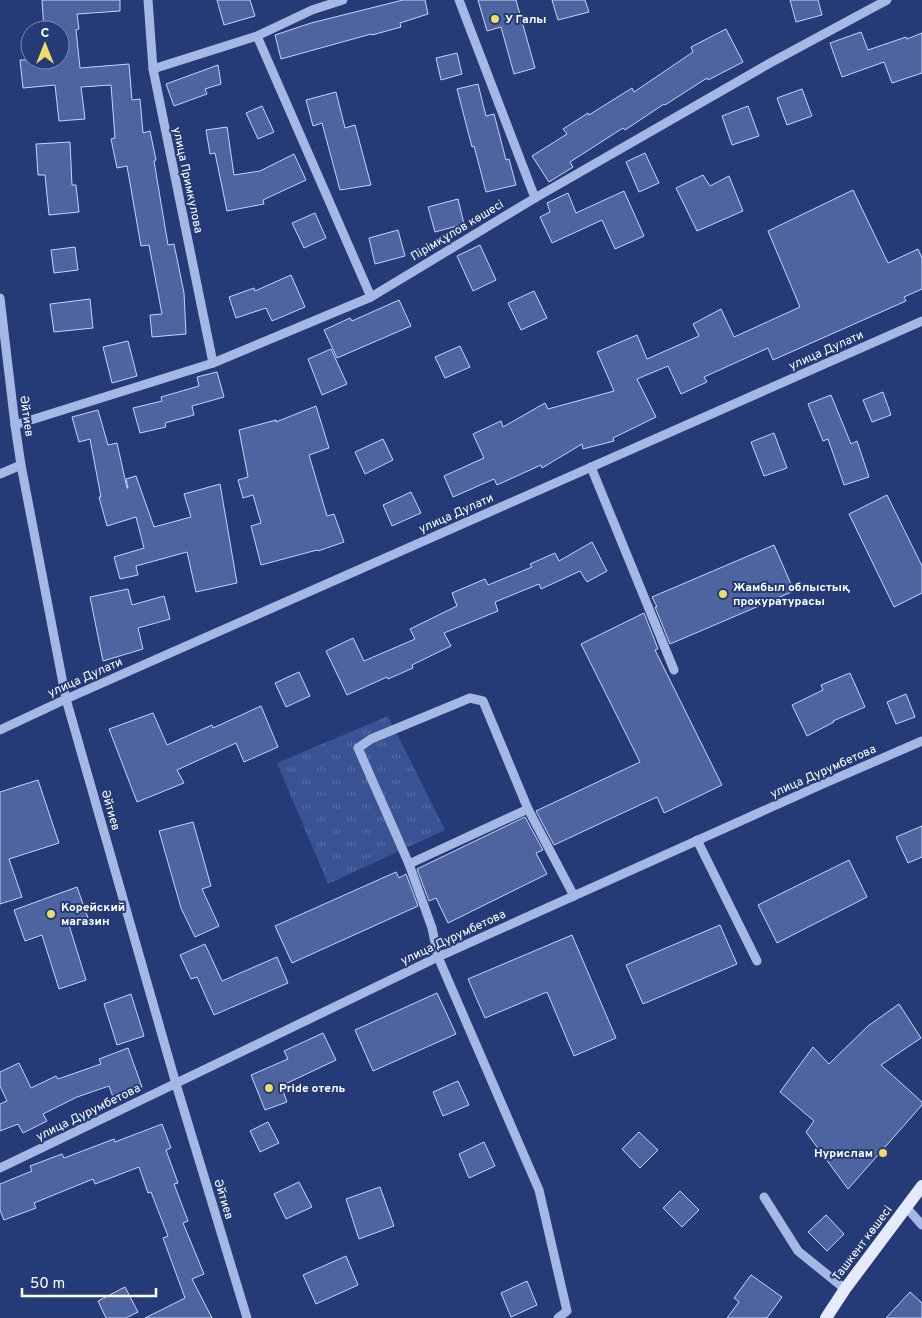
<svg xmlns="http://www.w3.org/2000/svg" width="922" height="1318" viewBox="0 0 922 1318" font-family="Overpass,sans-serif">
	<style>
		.grass { fill: url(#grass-tufts) }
		.building { fill: #4d64a1; stroke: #c8d4f3 }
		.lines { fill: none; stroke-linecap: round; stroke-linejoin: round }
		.minor { stroke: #a5b7e3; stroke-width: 9 }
		.major { stroke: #e5eafc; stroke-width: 12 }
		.poi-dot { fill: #ecdc6a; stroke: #243b77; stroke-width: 2 }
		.labels { text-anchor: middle; stroke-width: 4; stroke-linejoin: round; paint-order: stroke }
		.poi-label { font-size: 12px; font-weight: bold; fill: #fff; stroke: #243b77; text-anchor: start }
		.street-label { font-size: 12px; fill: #fff; stroke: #243b77 }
	</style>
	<defs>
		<pattern id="grass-tufts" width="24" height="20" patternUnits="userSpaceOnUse" patternTransform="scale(1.25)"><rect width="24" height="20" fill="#385294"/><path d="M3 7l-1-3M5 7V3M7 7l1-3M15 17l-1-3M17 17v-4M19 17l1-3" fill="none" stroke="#566ca4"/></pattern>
	</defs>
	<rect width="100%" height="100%" fill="#243b77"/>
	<polygon class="grass" points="388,716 445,830 328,884 277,763"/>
	<g class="building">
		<polygon points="42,0 120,0 120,11 77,14 79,29 76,30 80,68 129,64 132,100 140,99 143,133 150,131 156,160 154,161 168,245 174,244 184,293 186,334 152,337 150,315 162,314 149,245 141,246 127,166 117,168 111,139 115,138 111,85 81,87 85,119 59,121 55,85 23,88 20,60 60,60 60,30 44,30"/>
		<polygon points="217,0 250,0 255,16 224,25"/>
		<polygon points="403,0 425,0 428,14 400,23 401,27 372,35 371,34 281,59 275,35 311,23"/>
		<polygon points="478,0 516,0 535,68 514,74 501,27 487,31"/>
		<polygon points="552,0 585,0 589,12 558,20"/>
		<polygon points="790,0 818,0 822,15 796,22"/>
		<polygon points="726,29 743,62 708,80 707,78 665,105 664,104 625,130 623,128 570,162 573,167 549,182 532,156 567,134 563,129 588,113 589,115 632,88 634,92 693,52 691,47"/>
		<polygon points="861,32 868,50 906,37 907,39 922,33 922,73 892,83 884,62 842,77 830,43"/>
		<polygon points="457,53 462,74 441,80 436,58"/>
		<polygon points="218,65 221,84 205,89 207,94 174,106 166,84"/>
		<polygon points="478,84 486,116 494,114 506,160 509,159 516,185 486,192 474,146 472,147 457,89"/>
		<polygon points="802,89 812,116 787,125 777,98"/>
		<polygon points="336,92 345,128 355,125 371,185 340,190 322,123 313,126 306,100"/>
		<polygon points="262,106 274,132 258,139 246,113"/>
		<polygon points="748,106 759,136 732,145 722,116"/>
		<polygon points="227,127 234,175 260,171 294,154 306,180 263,200 264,204 227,211 215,153 210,154 206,130"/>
		<polygon points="70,142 72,185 76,185 79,212 49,215 45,175 38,175 36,144"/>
		<polygon points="645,153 659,183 639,192 626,162"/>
		<polygon points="703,175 710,186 729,176 743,211 697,231 676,188"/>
		<polygon points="853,190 888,263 918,249 922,258 922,289 904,297 906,301 773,360 768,348 704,377 707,382 681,394 668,366 637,379 656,417 613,438 614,441 583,449 582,444 542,468 541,465 497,485 494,479 453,497 444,476 484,458 473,434 501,421 503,427 545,403 548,409 614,391 597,352 637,335 647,359 699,336 693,324 721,309 734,337 800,307 768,231"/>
		<polygon points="624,191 644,236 615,249 602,220 552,243 540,217 550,212 547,203 568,193 576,213"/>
		<polygon points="458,199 464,224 435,232 428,207"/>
		<polygon points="315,213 326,238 304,248 292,223"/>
		<polygon points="398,230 405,256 375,264 369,238"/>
		<polygon points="480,245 496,280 473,291 457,256"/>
		<polygon points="75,247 78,270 54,273 51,250"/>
		<polygon points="291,275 305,307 272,321 266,308 236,318 229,297 254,288 255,291"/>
		<polygon points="534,291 547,318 521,330 508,303"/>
		<polygon points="90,299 93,328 54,332 50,304"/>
		<polygon points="399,300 411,326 337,358 324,330 350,318 352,321"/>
		<polygon points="128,341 137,376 112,383 103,347"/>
		<polygon points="460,346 470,367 445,378 435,357"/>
		<polygon points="331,349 347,384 322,395 308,359"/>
		<polygon points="217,372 224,397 192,406 194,415 165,423 166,427 140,433 133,408 162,401 161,397 199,386 197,377"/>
		<polygon points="883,392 891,415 872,422 863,400"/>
		<polygon points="831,395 851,444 857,441 869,477 844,485 828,439 823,441 808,404"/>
		<polygon points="316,406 329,448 309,455 327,516 334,514 344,542 318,551 317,550 261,565 251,526 261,523 253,495 243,498 238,480 248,477 239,430 276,420 276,422"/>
		<polygon points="98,410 108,445 117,443 127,488 128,488 126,479 136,476 154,527 191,517 184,494 220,484 237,583 196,592 187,552 136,566 138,575 120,579 114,557 144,548 136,517 107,526 99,497 101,497 90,439 79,442 72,417"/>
		<polygon points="774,433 787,468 764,476 751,442"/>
		<polygon points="383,439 393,460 365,474 355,452"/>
		<polygon points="411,492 421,513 392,526 383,505"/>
		<polygon points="887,495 922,566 922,593 894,607 849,514"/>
		<polygon points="592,542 607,571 587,582 580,571 541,589 539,584 495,602 498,611 444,633 451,646 412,665 413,668 388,679 387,677 347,695 326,651 353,638 364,661 415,639 410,629 457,606 452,593 485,579 488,585 532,567 530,564 555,553 559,561"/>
		<polygon points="774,545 794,591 670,644 655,607 657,607 652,597"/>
		<polygon points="128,589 132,605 164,596 170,619 138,628 143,649 103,661 90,597"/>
		<polygon points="644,613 658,649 655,650 722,785 664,813 657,797 554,845 536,811 640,762 581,644"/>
		<polygon points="299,672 310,696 286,707 275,683"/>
		<polygon points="850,673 865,707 833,721 834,722 807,736 792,705 823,690 821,685"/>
		<polygon points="906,694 915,717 896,724 887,702"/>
		<polygon points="261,706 278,747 244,762 236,743 177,770 184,783 137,802 109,729 153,713 167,745 212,725 213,728"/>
		<polygon points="38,780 59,843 9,859 22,897 0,904 0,792"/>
		<polygon points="525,817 543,850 536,853 547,874 448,923 436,898 429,901 417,869"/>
		<polygon points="193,822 211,886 202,889 219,926 195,937 181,908 159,831"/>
		<polygon points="922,826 922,857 908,863 896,837"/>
		<polygon points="849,860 867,897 777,943 758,905"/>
		<polygon points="396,872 399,878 406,874 418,906 292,963 275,926"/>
		<polygon points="77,887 88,918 69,925 86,980 59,989 42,935 25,941 14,910"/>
		<polygon points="720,925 737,964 643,1004 626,965"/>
		<polygon points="572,935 616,1038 574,1056 547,992 485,1018 468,979"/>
		<polygon points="205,944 222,981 277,957 288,983 214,1015 197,977 191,979 180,955"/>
		<polygon points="437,993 456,1034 373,1071 355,1030"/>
		<polygon points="131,994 144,1036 117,1045 104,1004"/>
		<polygon points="899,1004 921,1038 881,1065 922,1102 922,1105 848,1189 806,1132 814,1121 780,1092 813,1047 829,1064 868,1026"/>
		<polygon points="323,1033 336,1060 281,1086 287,1102 265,1110 251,1075 288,1059 284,1051"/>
		<polygon points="128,1048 142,1087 113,1097 109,1086 77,1097 43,1114 47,1121 23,1133 18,1124 0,1131 0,1104 7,1101 0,1086 0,1072 19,1063 31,1088 56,1076 58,1079 101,1064 99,1059"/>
		<polygon points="458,1081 469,1105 443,1116 433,1092"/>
		<polygon points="268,1122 279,1143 260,1152 250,1131"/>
		<polygon points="162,1124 171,1148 166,1150 178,1183 174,1184 188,1221 183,1223 204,1274 192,1279 212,1318 145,1318 185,1298 163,1238 168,1236 151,1192 148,1193 139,1167 95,1184 93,1179 34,1203 36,1208 4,1220 0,1210 0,1184 32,1171 30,1166 62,1154 64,1158 114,1139 115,1142"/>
		<polygon points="639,1132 658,1150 640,1168 622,1149"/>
		<polygon points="484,1142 495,1166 469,1178 459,1154"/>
		<polygon points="299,1182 312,1207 286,1219 274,1194"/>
		<polygon points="380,1187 394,1226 359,1239 346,1199"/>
		<polygon points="680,1191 699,1210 682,1227 663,1208"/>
		<polygon points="826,1215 844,1234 827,1251 808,1232"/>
		<polygon points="346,1256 358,1285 316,1304 303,1275"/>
		<polygon points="751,1275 782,1297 767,1318 727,1318 739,1302 734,1298"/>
		<polygon points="527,1281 537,1305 511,1317 501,1293"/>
		<polygon points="125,1287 138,1312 126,1318 106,1318 98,1301"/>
		<polygon points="910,1292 922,1303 922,1318 886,1318"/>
	</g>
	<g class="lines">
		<g class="minor">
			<polyline points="148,0 153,69 213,363"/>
			<polyline points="459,0 535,198"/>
			<polyline points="257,36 371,297"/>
			<polyline points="153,69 257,36 312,10 343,0"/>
			<polyline points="0,298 15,425 21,465 66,699 176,1084 247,1318"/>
			<polyline points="15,425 213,363 371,297 535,198 770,63 887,0"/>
			<polyline points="591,467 674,670"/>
			<polyline points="0,474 21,465"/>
			<polyline points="0,730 66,699 922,321"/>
			<polyline points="697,840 757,961"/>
			<polyline points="409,864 528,809"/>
			<polyline points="0,1168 438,957 823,784 922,741"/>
			<polyline points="764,1197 798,1251 845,1289"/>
			<polyline points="906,1207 922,1225"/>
			<polyline points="558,1318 567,1311 539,1190 438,957 432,928 409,864 358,748 371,739 470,698 483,701 528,809 574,896"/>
		</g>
		<polyline class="major" points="826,1318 845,1289 922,1186"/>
	</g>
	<g class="poi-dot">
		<circle cx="495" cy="19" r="5"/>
		<circle cx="723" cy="594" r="5"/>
		<circle cx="51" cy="914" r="5"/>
		<circle cx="269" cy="1088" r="5"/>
		<circle cx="883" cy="1153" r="5"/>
	</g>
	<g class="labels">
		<g class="poi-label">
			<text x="505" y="23">У Галы</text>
			<text x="733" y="591">Жамбыл облыстық<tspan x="733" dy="14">прокуратурасы</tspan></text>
			<text x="61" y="911">Корейский<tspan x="61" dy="14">магазин</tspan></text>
			<text x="279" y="1092">Pride отель</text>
			<text x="873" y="1157" text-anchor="end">Нурислам</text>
		</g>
		<g class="street-label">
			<text transform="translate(188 180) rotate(78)" y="4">улица Примкулова</text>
			<text transform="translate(457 230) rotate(-31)" y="4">Пірімқұлов көшесі</text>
			<text transform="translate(826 350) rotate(-24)" y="4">улица Дулати</text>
			<text transform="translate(27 416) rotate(82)" y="4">Әйтиев</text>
			<text transform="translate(456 513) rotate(-24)" y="4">улица Дулати</text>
			<text transform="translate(85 677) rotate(-24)" y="4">улица Дулати</text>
			<text transform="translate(823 771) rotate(-24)" y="4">улица Дурумбетова</text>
			<text transform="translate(111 810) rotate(74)" y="4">Әйтиев</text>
			<text transform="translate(453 937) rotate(-25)" y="4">улица Дурумбетова</text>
			<text transform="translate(88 1112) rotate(-26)" y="4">улица Дурумбетова</text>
			<text transform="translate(224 1199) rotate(73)" y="4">Әйтиев</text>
			<text transform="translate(862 1243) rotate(-53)" y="4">Ташкент көшесі</text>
		</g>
	</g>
	<g transform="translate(45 45)"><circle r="24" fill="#243b77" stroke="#7c89ad"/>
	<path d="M0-4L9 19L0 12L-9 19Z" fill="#ecdc6a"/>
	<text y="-8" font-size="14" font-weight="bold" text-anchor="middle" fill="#ffffff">С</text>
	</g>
	<path d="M22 1288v8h134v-8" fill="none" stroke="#ffffff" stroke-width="2.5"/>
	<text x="30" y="1288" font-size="15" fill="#ffffff" stroke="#243b77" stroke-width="4" paint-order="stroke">50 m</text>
</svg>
